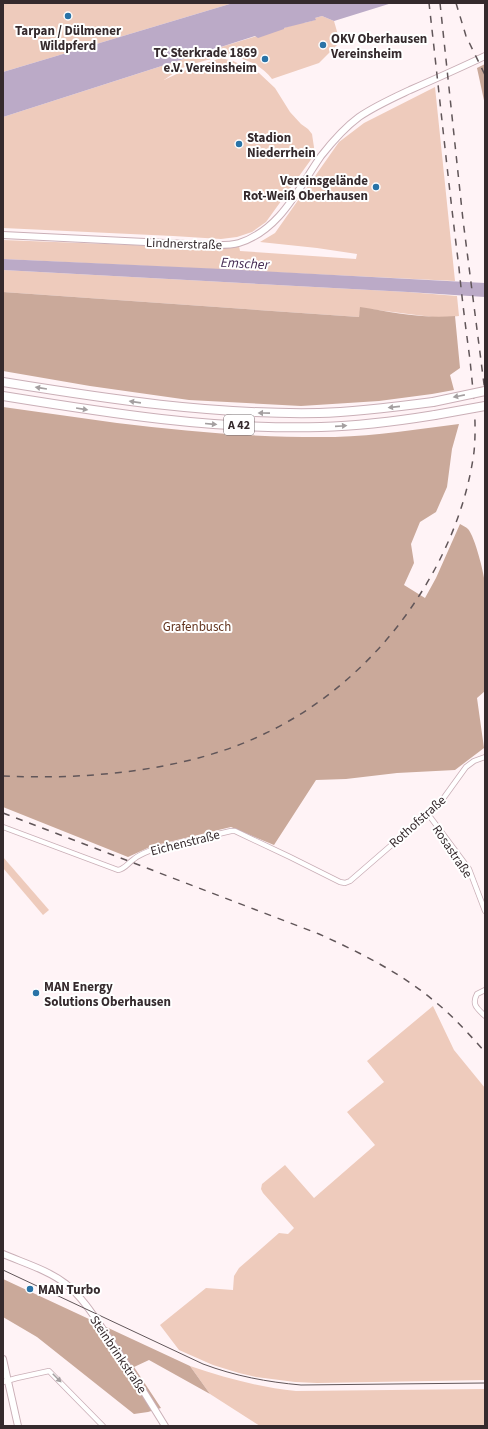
<svg xmlns="http://www.w3.org/2000/svg" width="488" height="1429" viewBox="0 0 488 1429" font-family="'Source Sans 3',sans-serif">
	<style>
		.green { fill: #eecbbc }
		.forest { fill: #caa99a }
		.water { fill: #bbaac7 }
		.lines { fill: none; stroke-linecap: round; stroke-linejoin: round }
		.street-casing { stroke: #caafb7; stroke-width: 6 }
		.secondary-casing { stroke: #caafb7; stroke-width: 8 }
		.highway-casing { stroke: #caafb7; stroke-width: 10 }
		.street { stroke: #fff; stroke-width: 4.5 }
		.secondary { stroke: #fff; stroke-width: 6 }
		.highway { stroke: #fff; stroke-width: 8 }
		.tram { stroke: #615659; stroke-width: 1 }
		.rail { stroke: #615659; stroke-width: 1.5; stroke-dasharray: 7 7; stroke-linecap: butt }
		.highway-bridge-casing { stroke: #caafb7; stroke-width: 10; stroke-linecap: butt }
		.highway-bridge { stroke: #fff; stroke-width: 8 }
		.oneway { fill: #a49fa0 }
		.poi-dot { fill: #2973a7; stroke: #fff; stroke-width: 1.5 }
		.labels { text-anchor: middle; stroke-width: 4; stroke-linejoin: round; paint-order: stroke }
		.shield { fill: #fff; stroke: #726a6c; stroke-width: 1 }
		.shield-label { font-size: 12px; font-weight: bold; fill: #352a2d }
		.poi-label { font-size: 13px; font-weight: bold; fill: #352a2d; stroke: #fff; text-anchor: start }
		.street-label { font-size: 13px; fill: #352a2d; stroke: #fff }
		.park-label { font-size: 13px; fill: #63341e; stroke: #fff }
		.water-label { font-size: 14px; font-style: italic; fill: #452b53; stroke: #fff }
	</style>
	<rect width="100%" height="100%" fill="#fff3f6"/>
	<g class="green">
		<polygon points="3,3 233,3 3,72"/>
		<path d="M 322,16 L 334,21 L 340,42 L 319,63 L 272,79 C 262,65 239,54 221,57 C 209,59 193,64 182,68 C 176,71 170,76 164,80 L 183,71 L 221,58 L 233,61 L 248,68 L 259,73 L 275,88 L 290,112 L 301,124 L 308,129 L 312,134 L 315,154 L 266,222 L 252,232 L 237,237 L 221,239 L 173,236 L 3,228 L 3,117 L 221,47 L 303,22 L 304,23 L 315,20 L 315,18 Z"/>
		<polygon points="435,87 455,281 3,259 3,240 133,245 202,249 239,246 240,251 356,259 357,254 317,248 260,242 275,233 339,142 364,123"/>
		<polygon points="3,270 408,292 457,296 459,316 440,318 361,308 359,317 3,292"/>
		<polygon points="3,857 49,910 43,915 3,868"/>
		<polygon points="433,1006 454,1050 485,1088 485,1380 317,1383 295,1382 256,1377 239,1373 213,1365 179,1350 160,1325 206,1288 233,1290 234,1276 239,1268 279,1233 288,1234 294,1228 263,1193 261,1189 262,1184 285,1165 314,1198 375,1145 347,1112 384,1082 367,1061"/>
		<path d="M 190,1366 C 226,1378 258,1387 296,1391 L 485,1389 L 485,1426 L 260,1426 L 210,1394 Z"/>
	</g>
	<g class="forest">
		<polygon points="485,64 485,105 477,68"/>
		<path d="M 3,292 L 359,317 L 360,307 C 391,312 423,319 455,316 L 460,368 L 450,375 L 454,390 L 432,394 L 379,401 L 301,406 L 189,400 L 90,386 L 3,371 Z"/>
		<path d="M 3,407 C 41,412 79,418 117,423 C 189,432 263,438 335,437 C 377,436 418,429 459,424 L 452,449 L 447,487 L 436,512 L 420,522 L 411,544 L 414,563 L 404,585 L 425,598 L 436,578 L 460,524 C 462,525 466,527 468,529 C 475,537 484,573 485,584 L 485,691 L 477,698 L 484,748 L 455,770 L 397,773 L 346,779 L 316,780 L 274,845 L 231,827 L 152,846 L 128,857 L 3,807 Z"/>
		<polygon points="3,1279 190,1366 210,1394 149,1360 134,1367 161,1408 148,1412 134,1414 37,1337 3,1317"/>
	</g>
	<g class="water">
		<polygon points="233,3 392,3 334,21 322,16 315,18 316,20 284,28 284,29 258,38 255,36 3,117 3,72"/>
		<polygon points="3,259 223,269 485,283 485,297 408,292 3,270"/>
	</g>
	<g class="lines">
		<defs>
			<g id="street">
				<polyline points="428,814 469,869 485,911"/>
				<path d="M 3,827 L 118,870 C 125,869 128,863 134,859 C 140,854 147,852 154,849 L 231,831 L 235,831 L 290,857 L 340,882 L 345,883 L 350,881 L 440,803 L 466,767 L 474,761 L 485,757"/>
				<path d="M 485,990 L 477,994 C 471,1005 478,1009 485,1016"/>
				<polyline points="3,1382 17,1378 49,1371 103,1426"/>
			</g>
			<g id="secondary">
				<path d="M 3,235 L 206,245 C 217,245 229,246 239,243 C 280,230 298,189 321,156 C 332,142 344,128 359,117 C 375,106 393,98 410,90 C 435,79 460,68 485,56"/>
				<path d="M 3,1254 C 24,1263 48,1270 66,1284 C 83,1298 94,1316 106,1334 C 127,1364 146,1395 165,1426"/>
				<polyline points="3,1359 18,1426"/>
			</g>
			<g id="highway">
				<path d="M 3,382 C 108,399 212,415 319,413 C 357,412 395,407 433,402"/>
				<path d="M 3,396 C 108,413 214,430 321,427 C 360,426 398,421 435,415"/>
			</g>
		</defs>
		<use href="#street" class="street-casing"/>
		<use href="#secondary" class="secondary-casing"/>
		<use href="#highway" class="highway-casing"/>
		<use href="#street" class="street"/>
		<use href="#secondary" class="secondary"/>
		<use href="#highway" class="highway"/>
		<path class="tram" d="M 3,1270 L 203,1364 C 235,1376 267,1382 301,1385 L 485,1383"/>
		<g class="rail">
			<polyline points="440,3 463,220 485,392"/>
			<polyline points="456,3 466,36 485,75"/>
			<path d="M 3,776 C 87,780 188,771 264,734 C 326,705 380,656 417,599 C 446,555 467,504 474,452 C 477,422 473,391 470,360 C 466,330 462,299 459,268 C 448,180 439,91 429,3"/>
			<path d="M 3,813 L 319,934 C 359,952 399,972 433,1000 C 452,1015 469,1034 485,1052"/>
		</g>
		<defs>
			<g id="highway-bridge">
				<polyline points="433,402 485,391"/>
				<polyline points="435,415 485,406"/>
			</g>
		</defs>
		<use href="#highway-bridge" class="highway-bridge-casing"/>
		<use href="#highway-bridge" class="highway-bridge"/>
	</g>
	<defs><path id="oneway-solid" d="M-6-.8H1V-3.2L6.5 0L1 3.2V.8H-6Z"/></defs>
	<g class="oneway">
		<use href="#oneway-solid" transform="translate(41 388) rotate(-171)"/>
		<use href="#oneway-solid" transform="translate(459 396) rotate(169)"/>
		<use href="#oneway-solid" transform="translate(135 402) rotate(-172)"/>
		<use href="#oneway-solid" transform="translate(394 407) rotate(174)"/>
		<use href="#oneway-solid" transform="translate(82 409) rotate(9)"/>
		<use href="#oneway-solid" transform="translate(264 413) rotate(-179)"/>
		<use href="#oneway-solid" transform="translate(211 424) rotate(5)"/>
		<use href="#oneway-solid" transform="translate(341 426) rotate(-4)"/>
		<use href="#oneway-solid" transform="translate(57 1378) rotate(45)"/>
	</g>
	<g class="poi-dot">
		<circle cx="68" cy="16" r="4"/>
		<circle cx="323" cy="45" r="4"/>
		<circle cx="265" cy="59" r="4"/>
		<circle cx="239" cy="144" r="4"/>
		<circle cx="376" cy="187" r="4"/>
		<circle cx="36" cy="993" r="4"/>
		<circle cx="30" cy="1289" r="4"/>
	</g>
	<g class="labels">
		<rect class="shield" x="224" y="415" width="30" height="20" rx="3"/>
		<g class="shield-label">
			<text x="239" y="429">A 42</text>
		</g>
		<g class="poi-label">
			<text x="68" y="35" text-anchor="middle">Tarpan / Dülmener<tspan x="68" dy="15">Wildpferd</tspan></text>
			<text x="331" y="43">OKV Oberhausen<tspan x="331" dy="15">Vereinsheim</tspan></text>
			<text x="257" y="57" text-anchor="end">TC Sterkrade 1869<tspan x="257" dy="15">e.V. Vereinsheim</tspan></text>
			<text x="247" y="142">Stadion<tspan x="247" dy="15">Niederrhein</tspan></text>
			<text x="368" y="185" text-anchor="end">Vereinsgelände<tspan x="368" dy="15">Rot-Weiß Oberhausen</tspan></text>
			<text x="44" y="991">MAN Energy<tspan x="44" dy="15">Solutions Oberhausen</tspan></text>
			<text x="38" y="1294">MAN Turbo</text>
		</g>
		<g class="street-label">
			<text transform="translate(184 243) rotate(2)" y="5">Lindnerstraße</text>
			<text transform="translate(417 821) rotate(-42)" y="5">Rothofstraße</text>
			<text transform="translate(185 842) rotate(-14)" y="5">Eichenstraße</text>
			<text transform="translate(453 851) rotate(56)" y="5">Rosastraße</text>
			<text transform="translate(119 1354) rotate(56)" y="5">Steinbrinkstraße</text>
		</g>
		<g class="park-label">
			<text x="197" y="631">Grafenbusch</text>
		</g>
		<g class="water-label">
			<text transform="translate(245 263) rotate(3)" y="5">Emscher</text>
		</g>
	</g>
	<rect width="488" height="1429" fill="none" stroke="#352a2d" stroke-width="8"/>
</svg>
